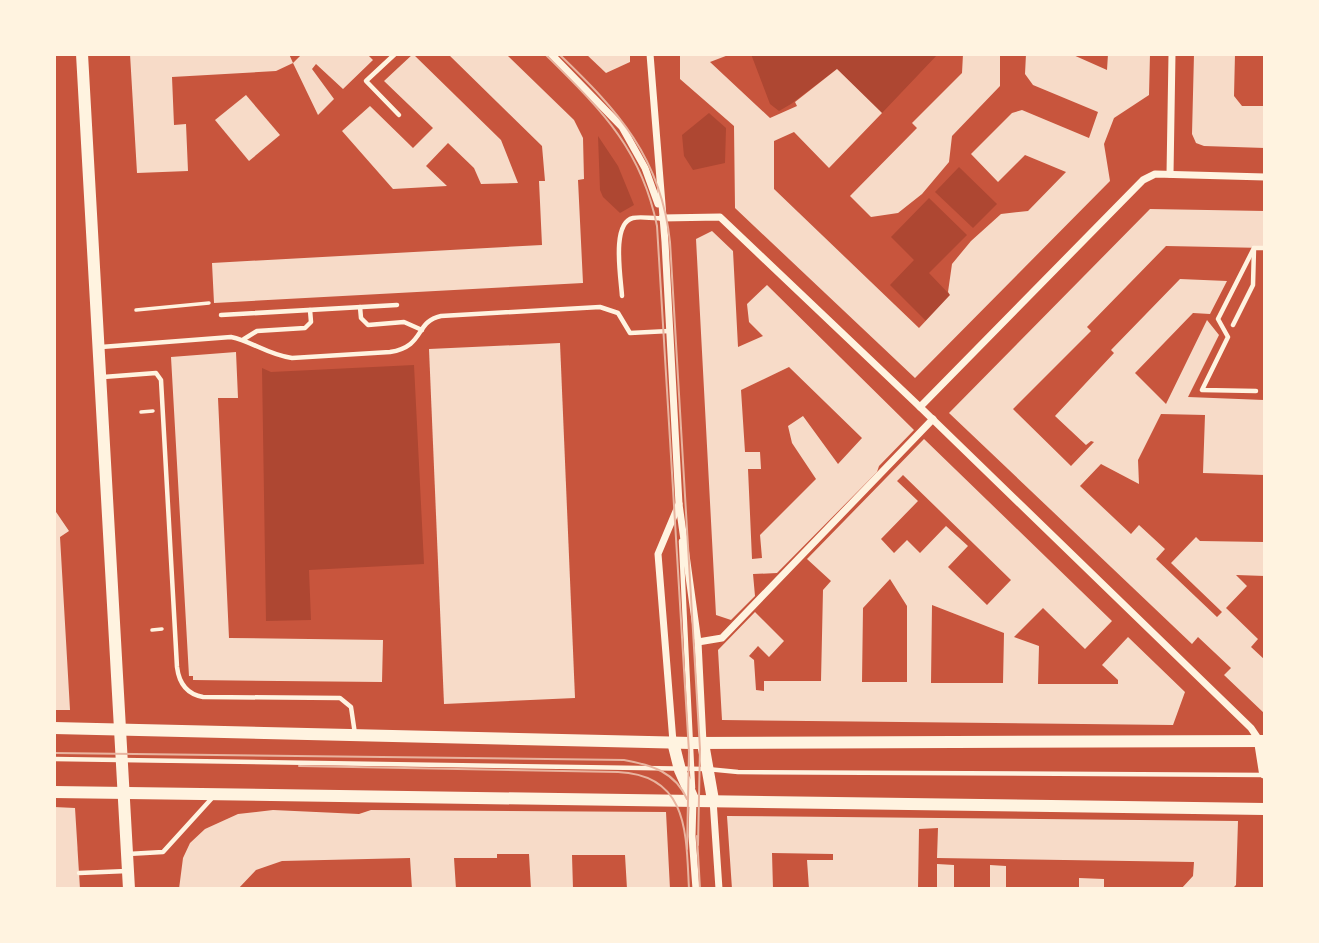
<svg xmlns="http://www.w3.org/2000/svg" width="1319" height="943" viewBox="0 0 1319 943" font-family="'Golos Text',sans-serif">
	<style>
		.green { fill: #ae4732 }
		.building { fill: #f7dbc8; fill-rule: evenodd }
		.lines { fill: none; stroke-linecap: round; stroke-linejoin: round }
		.path { stroke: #fff3e0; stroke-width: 3.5 }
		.service { stroke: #fff3e0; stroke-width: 4.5 }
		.minor { stroke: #fff3e0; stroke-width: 7 }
		.secondary { stroke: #fff3e0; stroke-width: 12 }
		.tram { stroke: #e9b49f; stroke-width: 2 }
	</style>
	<rect width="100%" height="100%" fill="#c8553d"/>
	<g class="green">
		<polygon points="751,54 938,54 882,113 837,69 791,104 779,111 770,104"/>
		<polygon points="709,113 726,128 725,163 693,170 684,156 682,135"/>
		<polygon points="598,136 618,166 634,205 620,213 603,197 600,190"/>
		<polygon points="959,167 997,204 973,228 935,192"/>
		<polygon points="929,198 967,235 929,273 950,295 926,321 890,285 914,260 891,237"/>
		<polygon points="414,365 424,564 309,570 311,620 266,621 262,368 271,372"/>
	</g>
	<g class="building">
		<polygon points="130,54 289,54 293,63 276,71 172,77 174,125 186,124 188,171 137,173"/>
		<polygon points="302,54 367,54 373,60 343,89 316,64 312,69 334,99 318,115 293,63"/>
		<polygon points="413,54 501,140 518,183 481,184 474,168 448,143 426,166 447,186 393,189 342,131 370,106 413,148 433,128 384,81"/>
		<polygon points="448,54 506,54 574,120 583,138 584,179 578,180 583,283 214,303 212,263 542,245 539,181 545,181 542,146"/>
		<polygon points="586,54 630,54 630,62 606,73"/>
		<polygon points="680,54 731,54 710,62 770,118 797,106 795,102 837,69 882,113 829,168 794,132 774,141 774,189 919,328 950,295 948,292 952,264 971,241 1001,214 1028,211 1066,172 1025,155 998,182 971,154 1012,113 1022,110 1089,138 1098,112 1033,85 1025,74 1026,54 1071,54 1107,70 1108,54 1150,54 1149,95 1114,118 1104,144 1110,181 915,378 735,208 734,126 680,79"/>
		<polygon points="963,54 1000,54 1000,86 952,136 949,162 922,194 898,213 871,217 850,196 917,128 912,123 962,73"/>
		<polygon points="1194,54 1235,54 1234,96 1242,106 1265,106 1265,148 1204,146 1196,143 1192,134"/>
		<polygon points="246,95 280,135 249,161 215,120"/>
		<polygon points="1150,209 1265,211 1265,248 1166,246 1087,327 1091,331 1013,409 1071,466 1094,442 1091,441 1086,445 1055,416 1114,353 1111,350 1180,279 1227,281 1210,314 1193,313 1135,373 1166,404 1207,320 1219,335 1188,397 1264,400 1265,475 1203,473 1205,415 1161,414 1138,460 1139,484 1101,464 1080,486 1131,534 1139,525 1165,549 1156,559 1217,617 1222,612 1171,563 1196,537 1200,541 1265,542 1265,576 1236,575 1247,586 1226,608 1258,639 1251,647 1265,660 1265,714 1224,675 1231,668 1198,637 1192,644 949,413"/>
		<path d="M 712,231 L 733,251 L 738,347 L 763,336 L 749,322 L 747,304 L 767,285 L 914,430 L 879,466 L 877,472 L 777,573 L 753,574 L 755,596 L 731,620 L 716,615 L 696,239 ZM 789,367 L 862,438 L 838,464 L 803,416 L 788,426 L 792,443 L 816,479 L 760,535 L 762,558 L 752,559 L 748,469 L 761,469 L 760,452 L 745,452 L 741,390 Z"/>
		<polygon points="560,343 575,698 444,704 429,349"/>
		<polygon points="236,352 238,398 218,398 229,638 383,640 382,682 193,680 193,676 189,676 171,357"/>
		<path d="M 924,439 L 1112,621 L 1085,649 L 1043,608 L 1014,637 L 1039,646 L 1038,684 L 1118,684 L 1118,680 L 1102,665 L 1128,637 L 1185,692 L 1173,725 L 722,720 L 718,650 L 755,612 L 784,641 L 769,657 L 758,646 L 749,656 L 754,660 L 756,690 L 764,691 L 764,681 L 821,681 L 823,590 L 831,581 L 807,559 ZM 903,475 L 1011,580 L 987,605 L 948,567 L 968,546 L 946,526 L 920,553 L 907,540 L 894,553 L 881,539 L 918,501 L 897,481 ZM 890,579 L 907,606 L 907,682 L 862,682 L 863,608 ZM 932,605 L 1004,633 L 1003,683 L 931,683 Z"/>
		<polygon points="54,509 69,531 60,537 70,710 54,710"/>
		<polygon points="54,807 75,808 80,889 54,889"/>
		<polygon points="273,810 359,814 371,810 666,812 670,889 627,889 625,855 572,855 573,889 531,889 529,854 497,854 497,858 454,858 456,889 412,889 410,858 282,861 256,870 238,889 179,889 183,858 190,843 205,829 238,814"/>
		<polygon points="727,816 1238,821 1236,885 1232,889 1181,889 1193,876 1194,862 937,858 938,828 919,829 918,889 809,889 807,860 833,860 833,854 772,853 773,889 732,889"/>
		<polygon points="937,864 954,865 954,889 937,889"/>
		<polygon points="990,865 1006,866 1006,889 990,889"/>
		<polygon points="1079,878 1104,879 1104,889 1079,889"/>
	</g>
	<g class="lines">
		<g class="path">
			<polyline points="136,310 209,303"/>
			<polyline points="141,412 153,411"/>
			<polyline points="152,630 162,629"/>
		</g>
		<g class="service">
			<polyline points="395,54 366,81 399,115"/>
			<polyline points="1254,248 1218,319 1228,337 1202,390 1256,391"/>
			<path d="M 622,296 C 621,278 611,223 633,218 C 642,216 653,219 662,218"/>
			<polyline points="360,307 361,318 368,325 404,322 422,330"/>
			<polyline points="221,315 397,305"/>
			<polyline points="1233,325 1253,285 1254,248 1263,248"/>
			<polyline points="244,339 257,331 305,328 311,322 310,310"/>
			<path d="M 101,347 L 231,337 C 254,342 268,355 292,358 L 390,352 C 426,346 414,322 441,316 L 600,307 L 618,313 L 630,333 L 669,331"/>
			<path d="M 103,377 L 156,373 L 161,380 L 177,667 C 179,683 186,694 203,697 L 340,698 L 351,707 L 355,734"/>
			<polyline points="681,541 693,788"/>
			<polyline points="54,759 707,769 738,772 1264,775"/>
			<polyline points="128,854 163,852 213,797"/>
			<polyline points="79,873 127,871"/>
		</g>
		<g class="minor">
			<polyline points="551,54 622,127 645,168 658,204"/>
			<polyline points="650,54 665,242 679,504 698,642 703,743"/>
			<polyline points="1170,174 1172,54"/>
			<polyline points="662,218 720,217 920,407 1251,728 1259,740"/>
			<polyline points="920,407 1143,180 1155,174 1265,177"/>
			<polyline points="698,642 722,638 933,419"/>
			<polyline points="673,742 658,554 679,504"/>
			<polyline points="693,800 692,836 696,889"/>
			<polyline points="713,800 719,889"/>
		</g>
		<g class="secondary">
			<polyline points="82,54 129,889"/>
			<polyline points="54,728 691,743 1265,741"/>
			<polyline points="1260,741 1265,773"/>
			<polyline points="673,742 680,770 693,799"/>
			<polyline points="703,743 713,800"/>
			<polyline points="54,792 1265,809"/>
		</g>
		<g class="tram">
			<path d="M 545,54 C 600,109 641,147 657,226 L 689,752 L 687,849"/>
			<path d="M 559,54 C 618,111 661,157 670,242 L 700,749 L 698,845"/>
			<path d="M 54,753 L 624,760 C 652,765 675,772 687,799"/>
			<path d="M 299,766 L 618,772 C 689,775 686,834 689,889"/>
			<polyline points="697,836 700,889"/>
		</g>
	</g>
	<rect width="1319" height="943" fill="none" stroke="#fff3e0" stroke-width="112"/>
</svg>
